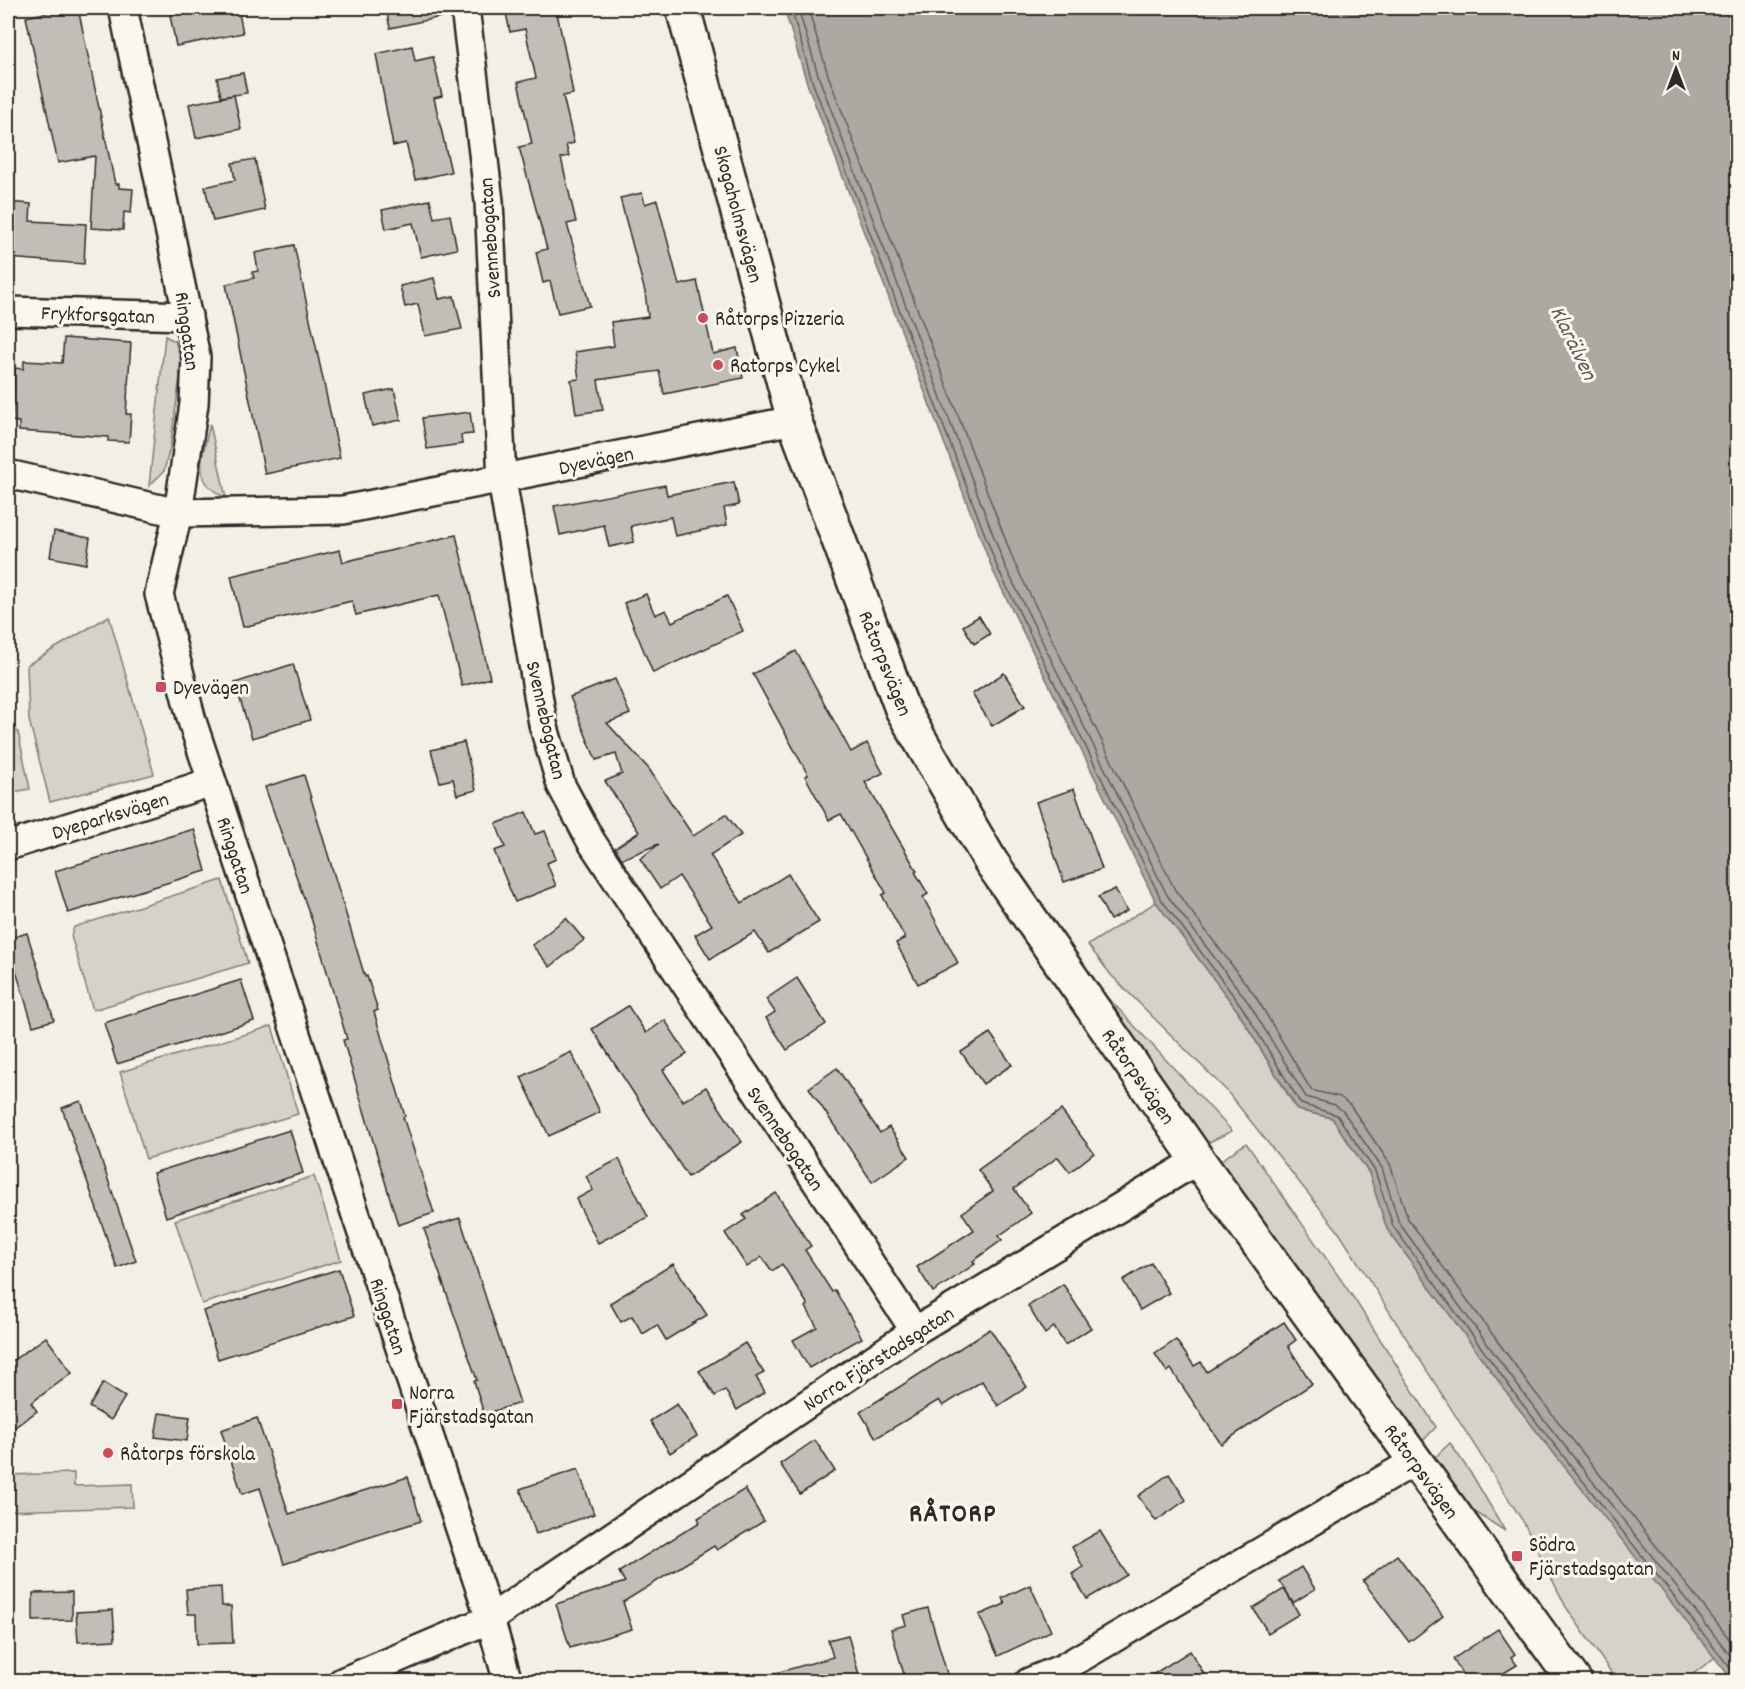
<svg xmlns="http://www.w3.org/2000/svg" width="1745" height="1689" viewBox="0 0 1745 1689" font-family="Dekko,sans-serif">
	<style>
		.green { fill: #d5d2c9; stroke: #807e7a; stroke-width: 1.5 }
		.water { fill: #aca9a2; stroke: #787772; stroke-width: 1.5 }
		.lines { fill: none; stroke-linecap: round; stroke-linejoin: round }
		.shore { stroke: #5f5d5b; stroke-width: 1.5 }
		.building { fill: #c0beb6; stroke: #2b2b2b; stroke-width: 1.5 }
		.minor-casing { stroke: #2b2b2b; stroke-width: 32 }
		.tertiary-casing { stroke: #2b2b2b; stroke-width: 38 }
		.minor { stroke: #fbf7ec; stroke-width: 27 }
		.tertiary { stroke: #fbf7ec; stroke-width: 33 }
		.poi-dot { fill: #d1495b; stroke: #fbf7ec; stroke-width: 2 }
		.labels { text-anchor: middle; stroke-width: 6; stroke-linejoin: round; paint-order: stroke }
		.street-label { font-size: 21px; fill: #2b2b2b; stroke: #fbf7ec }
		.poi-label { font-size: 21px; fill: #2b2b2b; stroke: #fbf7ec; text-anchor: start }
		.water-label { font-size: 22px; font-style: italic; fill: #585755; stroke: #fbf7ec }
		.district-label { font-size: 27px; font-weight: bold; letter-spacing: 1.5px; fill: #2b2b2b; stroke: #fbf7ec }
	</style>
	<rect width="100%" height="100%" fill="#f3efe4"/>
	<filter id="ink" filterUnits="userSpaceOnUse"><feTurbulence type="fractalNoise" baseFrequency=".0167" numOctaves="2"/><feDisplacementMap in="SourceGraphic" scale="12" xChannelSelector="R" yChannelSelector="G"/><feConvolveMatrix kernelMatrix="1 2 1 2 8 2 1 2 1" color-interpolation-filters="sRGB"/></filter>
	<g filter="url(#ink)">
		<g class="green">
			<polygon points="165,336 175,341 182,363 170,448 164,471 149,486"/>
			<path d="M 210,424 L 226,498 C 189,481 203,457 210,424 Z"/>
			<polygon points="109,616 154,774 50,802 29,720 27,665"/>
			<polygon points="8,728 18,732 30,789 8,793"/>
			<polygon points="222,880 248,963 93,1010 71,936 74,927"/>
			<polygon points="1156,902 1237,1010 1297,1110 1332,1118 1369,1173 1387,1229 1516,1405 1715,1657 1684,1681 1617,1681 1566,1607 1524,1523 1338,1231 1226,1090 1111,975 1088,945"/>
			<polygon points="1089,977 1232,1131 1203,1145"/>
			<polygon points="272,1026 298,1114 146,1159 120,1072"/>
			<polygon points="1246,1143 1355,1300 1436,1427 1419,1445 1216,1164"/>
			<polygon points="314,1176 341,1260 202,1304 175,1220"/>
			<polygon points="1450,1443 1474,1478 1505,1531 1458,1501 1431,1461"/>
			<polygon points="74,1473 74,1486 132,1484 133,1507 8,1511 8,1475"/>
		</g>
		<polygon class="water" points="784,8 1737,8 1737,1681 1733,1681 1516,1405 1387,1229 1369,1173 1332,1118 1298,1110 1237,1010 1156,902 993,571 807,83"/>
		<g class="lines">
			<g class="shore">
				<polyline points="791,8 812,81 998,569 1161,899 1242,1007 1301,1104 1337,1115 1375,1171 1393,1226 1520,1401 1738,1678"/>
				<polyline points="798,8 819,78 1005,566 1167,895 1248,1002 1306,1097 1335,1105 1343,1111 1382,1168 1399,1223 1526,1397 1738,1665"/>
				<polyline points="808,8 828,75 1014,562 1175,890 1256,997 1311,1090 1340,1097 1350,1105 1390,1164 1408,1219 1534,1391 1738,1650"/>
			</g>
		</g>
		<g class="building">
			<polygon points="68,8 78,8 115,184 119,184 119,188 133,189 131,213 124,212 123,230 91,228 95,156 58,163 26,17"/>
			<polygon points="208,8 238,8 243,33 176,46 170,15"/>
			<polygon points="386,8 445,8 446,16 390,28"/>
			<polygon points="505,8 556,8 569,71 573,94 563,96 574,143 566,145 569,156 561,158 576,222 567,224 590,306 558,313 550,281 543,283 536,252 547,249 519,147 532,144 518,82 536,78 525,29 510,32"/>
			<polygon points="412,46 415,61 433,57 442,96 434,98 451,172 415,180 406,143 393,146 376,54"/>
			<polygon points="243,73 247,93 221,97 217,78"/>
			<polygon points="234,95 241,129 196,138 189,104"/>
			<polygon points="255,159 265,210 213,221 205,187 235,180 232,163"/>
			<polygon points="642,193 645,204 657,200 679,285 697,281 713,354 737,348 743,378 664,394 659,371 598,380 603,410 576,414 571,380 579,379 575,352 614,346 611,322 648,317 645,292 620,198"/>
			<polygon points="430,200 434,218 450,215 457,249 421,257 413,223 386,229 382,210"/>
			<polygon points="8,202 31,204 30,221 86,224 84,264 8,258"/>
			<polygon points="294,245 340,458 265,474 226,284 254,278 252,272 258,271 255,253"/>
			<polygon points="434,278 439,299 454,296 462,329 425,336 418,304 405,307 400,286"/>
			<polygon points="64,338 131,343 126,414 131,414 129,442 108,441 108,437 19,431 19,422 12,421 15,368 23,369 24,361 62,363"/>
			<polygon points="394,389 401,420 372,426 365,395"/>
			<polygon points="470,412 473,434 461,435 462,444 427,449 422,418"/>
			<polygon points="734,482 739,505 724,508 727,525 675,536 671,517 631,526 634,542 609,547 604,525 560,535 554,506 665,485 667,495"/>
			<polygon points="54,531 90,538 86,564 50,557"/>
			<polygon points="456,535 490,678 462,686 439,595 356,615 352,601 243,627 231,576 340,550 343,562"/>
			<polygon points="646,594 655,615 666,610 672,622 727,596 743,631 653,673 624,603"/>
			<polygon points="979,616 990,634 974,644 963,626"/>
			<polygon points="796,651 851,752 867,743 883,773 865,782 917,871 915,872 928,894 923,897 958,963 918,984 896,943 905,938 882,895 886,893 841,814 829,820 805,776 808,775 753,674"/>
			<polygon points="293,664 310,720 252,738 235,683"/>
			<polygon points="1004,673 1025,706 992,726 972,694"/>
			<polygon points="615,679 630,714 607,723 649,769 693,836 726,814 741,835 710,855 742,903 788,874 819,922 769,953 755,932 710,959 695,935 712,925 679,876 660,889 640,859 659,844 622,859 615,848 639,832 605,781 622,774 616,754 596,760 570,697"/>
			<polygon points="464,742 476,790 457,795 453,779 440,782 431,750"/>
			<polygon points="304,775 365,977 367,976 378,1010 374,1012 405,1116 403,1117 434,1213 398,1225 343,1040 347,1039 312,921 265,787"/>
			<polygon points="1074,789 1102,869 1064,882 1036,802"/>
			<polygon points="526,812 535,834 545,831 556,859 547,863 556,886 515,902 494,851 505,847 496,824"/>
			<polygon points="194,829 206,871 68,913 55,871"/>
			<polygon points="1115,889 1127,911 1110,920 1098,897"/>
			<polygon points="566,918 584,940 550,967 532,945"/>
			<polygon points="27,933 54,1020 33,1026 8,945 8,939"/>
			<polygon points="797,978 826,1024 787,1050 766,1018 775,1012 766,999"/>
			<polygon points="241,980 254,1021 117,1064 104,1023"/>
			<polygon points="628,1006 646,1033 665,1020 687,1054 663,1070 683,1101 706,1087 742,1142 688,1177 592,1029"/>
			<polygon points="990,1033 1012,1065 983,1084 961,1052"/>
			<polygon points="571,1052 600,1112 549,1136 521,1077"/>
			<polygon points="837,1068 880,1133 889,1127 909,1157 872,1182 809,1088"/>
			<polygon points="81,1101 136,1261 117,1268 62,1108"/>
			<polygon points="1061,1110 1094,1153 1070,1172 1058,1157 1014,1189 1031,1213 999,1236 1002,1240 973,1261 975,1264 933,1292 917,1267 974,1230 962,1213 993,1191 978,1170"/>
			<polygon points="290,1130 303,1173 166,1217 153,1173"/>
			<polygon points="619,1159 648,1217 598,1243 576,1199 593,1190 586,1176"/>
			<polygon points="776,1193 811,1246 805,1250 832,1292 835,1290 862,1338 809,1368 793,1340 817,1327 806,1307 808,1305 782,1264 772,1271 762,1257 747,1267 725,1233 746,1219 743,1215"/>
			<polygon points="460,1218 520,1403 484,1414 474,1381 477,1380 424,1229"/>
			<polygon points="1151,1263 1169,1293 1140,1310 1123,1280"/>
			<polygon points="673,1264 707,1315 666,1340 657,1325 643,1334 632,1316 621,1322 610,1303"/>
			<polygon points="339,1269 354,1316 218,1359 203,1311"/>
			<polygon points="1063,1284 1091,1328 1065,1345 1054,1327 1045,1334 1028,1306"/>
			<polygon points="1284,1322 1296,1340 1288,1346 1312,1384 1221,1444 1171,1369 1167,1372 1155,1354 1176,1340 1194,1366 1201,1362 1207,1372"/>
			<polygon points="990,1329 1027,1387 998,1406 982,1381 943,1406 939,1400 876,1438 860,1412"/>
			<polygon points="46,1337 72,1373 31,1403 37,1411 8,1432 8,1364"/>
			<polygon points="745,1343 764,1373 756,1377 765,1392 737,1410 725,1390 715,1396 699,1371"/>
			<polygon points="103,1383 125,1397 111,1420 89,1407"/>
			<polygon points="677,1404 697,1436 670,1453 650,1421"/>
			<polygon points="159,1413 190,1417 187,1441 155,1437"/>
			<polygon points="257,1418 289,1514 408,1477 421,1521 284,1564 260,1488 242,1494 221,1430"/>
			<polygon points="815,1440 835,1471 800,1494 780,1464"/>
			<polygon points="578,1469 594,1514 536,1534 520,1489"/>
			<polygon points="1169,1474 1186,1500 1156,1521 1138,1496"/>
			<polygon points="745,1489 764,1521 717,1550 714,1546 623,1602 632,1629 570,1648 556,1604 625,1582 619,1572 700,1522 698,1518"/>
			<polygon points="1100,1531 1127,1575 1087,1599 1072,1574 1083,1567 1072,1547"/>
			<polygon points="1397,1555 1443,1616 1409,1642 1363,1581"/>
			<polygon points="1301,1567 1315,1589 1293,1603 1279,1581"/>
			<polygon points="1030,1585 1051,1631 998,1656 979,1615 1005,1604 1002,1598"/>
			<polygon points="221,1587 222,1606 231,1606 233,1643 197,1644 196,1614 188,1614 186,1589"/>
			<polygon points="1284,1589 1299,1614 1268,1633 1253,1608"/>
			<polygon points="72,1592 72,1620 33,1621 33,1593"/>
			<polygon points="928,1608 948,1677 932,1682 906,1682 891,1629 906,1625 903,1615"/>
			<polygon points="113,1610 115,1640 78,1642 76,1612"/>
			<polygon points="1498,1629 1515,1654 1511,1657 1517,1665 1502,1674 1507,1682 1467,1682 1453,1659"/>
			<polygon points="848,1635 861,1682 766,1682 765,1676 833,1657 828,1640"/>
			<polygon points="1190,1651 1209,1682 1141,1682"/>
		</g>
		<g class="lines">
			<defs>
				<g id="minor">
					<polyline points="123,8 196,357 194,404 178,513 159,594 192,721 490,1619 508,1682"/>
					<polyline points="465,8 489,201 502,480 543,724 561,785 591,841 915,1331"/>
					<polyline points="8,311 188,316"/>
					<polyline points="8,474 178,513 343,510 794,420"/>
					<polyline points="8,846 212,782"/>
					<polyline points="342,1682 490,1619 915,1331 1198,1160"/>
					<polyline points="1029,1682 1063,1668 1415,1461"/>
				</g>
				<polyline id="tertiary" points="683,8 794,420 902,709 991,862 1198,1160 1575,1682"/>
			</defs>
			<use href="#minor" class="minor-casing"/>
			<use href="#tertiary" class="tertiary-casing"/>
			<use href="#minor" class="minor"/>
			<use href="#tertiary" class="tertiary"/>
		</g>
	</g>
	<g class="poi-dot">
		<circle cx="703" cy="318" r="6"/>
		<circle cx="718" cy="365" r="6"/>
		<rect x="155" y="681" width="12" height="12" rx="3"/>
		<rect x="391" y="1398" width="12" height="12" rx="3"/>
		<circle cx="108" cy="1453" r="6"/>
		<rect x="1511" y="1550" width="12" height="12" rx="3"/>
	</g>
	<g class="labels">
		<g class="street-label">
			<text transform="translate(739 214) rotate(75)" y="7">Skogaholmsvägen</text>
			<text transform="translate(489 238) rotate(-94)" y="7">Svennebogatan</text>
			<text transform="translate(98 314) rotate(2)" y="7">Frykforsgatan</text>
			<text transform="translate(188 331) rotate(82)" y="7">Ringgatan</text>
			<text transform="translate(596 460) rotate(-12)" y="7">Dyevägen</text>
			<text transform="translate(886 663) rotate(68)" y="7">Råtorpsvägen</text>
			<text transform="translate(547 720) rotate(77)" y="7">Svennebogatan</text>
			<text transform="translate(110 815) rotate(-17)" y="7">Dyeparksvägen</text>
			<text transform="translate(236 855) rotate(72)" y="7">Ringgatan</text>
			<text transform="translate(1139 1076) rotate(55)" y="7">Råtorpsvägen</text>
			<text transform="translate(786 1138) rotate(56)" y="7">Svennebogatan</text>
			<text transform="translate(389 1316) rotate(72)" y="7">Ringgatan</text>
			<text transform="translate(878 1358) rotate(-33)" y="7">Norra Fjärstadsgatan</text>
			<text transform="translate(1422 1471) rotate(54)" y="7">Råtorpsvägen</text>
		</g>
		<g class="poi-label">
			<text x="715" y="325">Råtorps Pizzeria</text>
			<text x="730" y="372">Ratorps Cykel</text>
			<text x="173" y="694">Dyevägen</text>
			<text x="409" y="1399">Norra<tspan x="409" dy="24">Fjärstadsgatan</tspan></text>
			<text x="120" y="1460">Råtorps förskola</text>
			<text x="1529" y="1551">Södra<tspan x="1529" dy="24">Fjärstadsgatan</tspan></text>
		</g>
		<g class="water-label">
			<text transform="translate(1575 342) rotate(64)" y="8">Klarälven</text>
		</g>
		<g class="district-label">
			<text x="953" y="1521">RÅTORP</text>
		</g>
	</g>
	<rect width="1745" height="1689" fill="none" stroke="#fbf7ec" stroke-width="30"/>
	<rect x="15" y="15" width="1715" height="1659" fill="none" stroke="#2b2b2b" stroke-width="2" filter="url(#ink)"/>
	<g transform="translate(1676 69)" stroke="#fbf7ec" stroke-width="4.5" paint-order="stroke">
	<path d="M0-4.5L10 22L0 15L-10 22Z" fill="#2b2b2b"/>
	<text y="-9" font-size="16" font-weight="bold" text-anchor="middle" fill="#2b2b2b">N</text>
	</g>
</svg>
